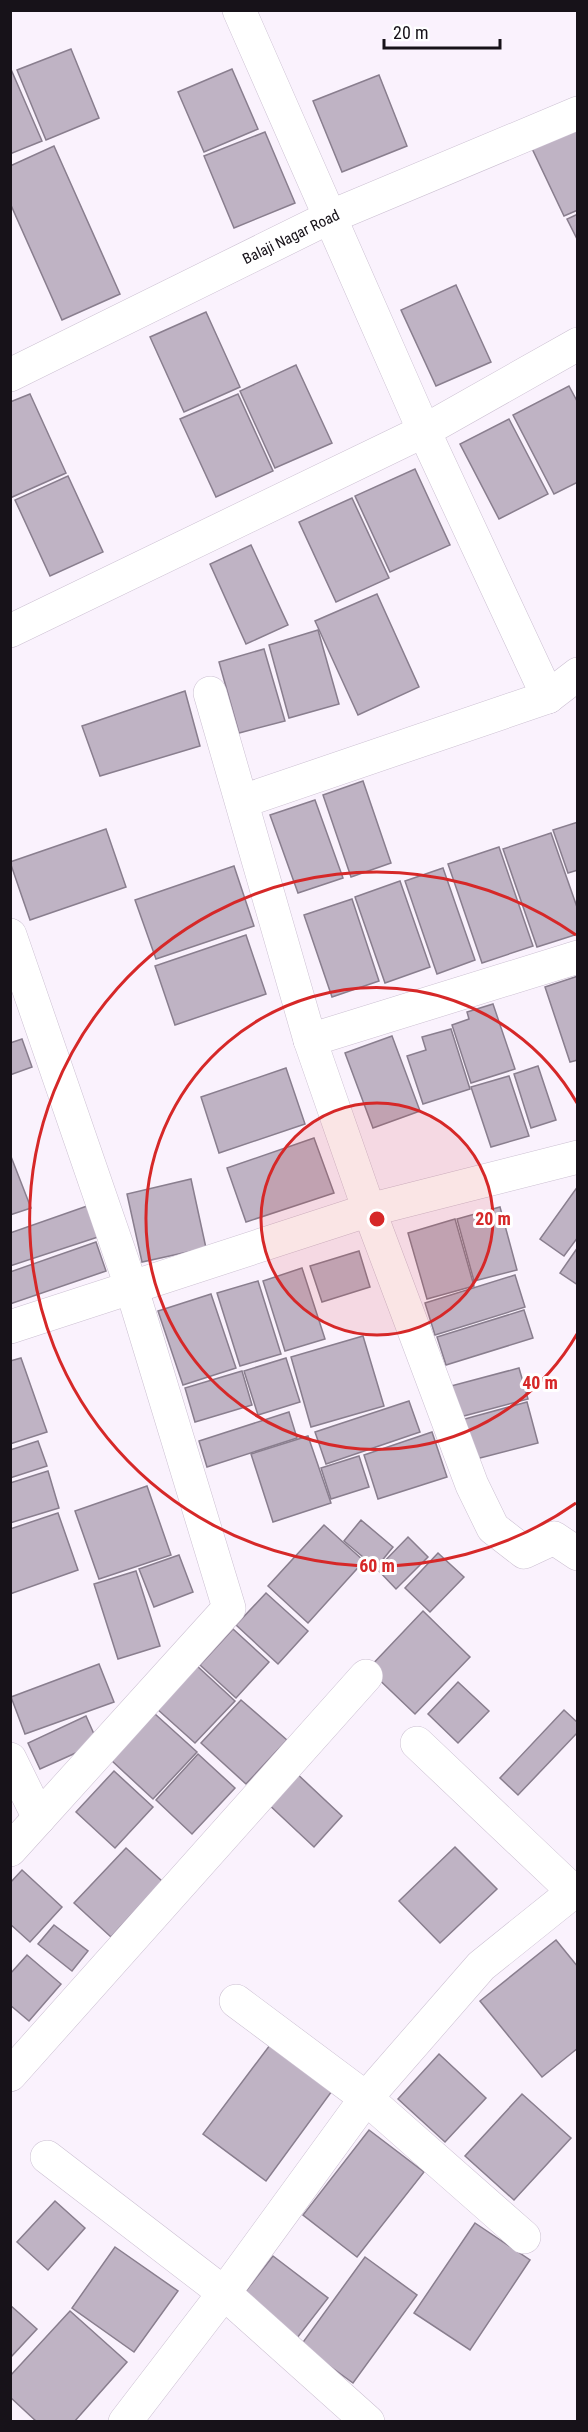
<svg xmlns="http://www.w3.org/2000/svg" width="588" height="2432" viewBox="0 0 588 2432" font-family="'Roboto Condensed',sans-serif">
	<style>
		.building { fill: #bfb3c4; stroke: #897e8e; stroke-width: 1.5 }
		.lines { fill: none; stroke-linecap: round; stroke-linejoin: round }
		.minor-casing { stroke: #ccc0d2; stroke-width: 34 }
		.minor { stroke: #fff; stroke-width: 33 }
		.ring { fill: none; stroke: #d62828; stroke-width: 3 }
		.labels { text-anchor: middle; stroke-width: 6; stroke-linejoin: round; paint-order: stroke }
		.street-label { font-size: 15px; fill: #171219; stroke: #fff }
		.centre { fill: #d62828; stroke: #fff; stroke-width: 3 }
		.ring-label { font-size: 18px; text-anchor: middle; font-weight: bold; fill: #d62828; stroke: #fff; stroke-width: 6; stroke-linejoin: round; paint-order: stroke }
	</style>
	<rect width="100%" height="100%" fill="#faf2fd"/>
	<g class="building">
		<polygon points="71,49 99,118 46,140 17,70"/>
		<polygon points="10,67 42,141 10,154"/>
		<polygon points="232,69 258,129 204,152 178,92"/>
		<polygon points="379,75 407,146 342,172 313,101"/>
		<polygon points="578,117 578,210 564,216 528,140"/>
		<polygon points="265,132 295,203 234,228 204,156"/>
		<polygon points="54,146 120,294 62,320 10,203 10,166"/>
		<polygon points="578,214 578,241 567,219"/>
		<polygon points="456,285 491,362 436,386 401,310"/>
		<polygon points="206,312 240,387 184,412 150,337"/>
		<polygon points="296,365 332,443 275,468 240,391"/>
		<polygon points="569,386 578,403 578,482 554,494 513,415"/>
		<polygon points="30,394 66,473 10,498 10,402"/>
		<polygon points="238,394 273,471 216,497 180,419"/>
		<polygon points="509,419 548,494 499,519 460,444"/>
		<polygon points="415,469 450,545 390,572 355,496"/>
		<polygon points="68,476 103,552 50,576 15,500"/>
		<polygon points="352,498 389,578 336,602 299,522"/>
		<polygon points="251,545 288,625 246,644 210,564"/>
		<polygon points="377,594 419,687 358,715 315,621"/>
		<polygon points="318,630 339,704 289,718 269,645"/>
		<polygon points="264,649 285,721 239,733 219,662"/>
		<polygon points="185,691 200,746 100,776 82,726"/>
		<polygon points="363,781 391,863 351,877 323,795"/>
		<polygon points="315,800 343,878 298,893 270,815"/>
		<polygon points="578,822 578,870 568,873 553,830"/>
		<polygon points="106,829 126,887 30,920 10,862"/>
		<polygon points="551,833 578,910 578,934 537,947 503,849"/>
		<polygon points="499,847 533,946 482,963 448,864"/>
		<polygon points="234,866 254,926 156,959 135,900"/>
		<polygon points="443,868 475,960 437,974 405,881"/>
		<polygon points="400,881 430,967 385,983 355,897"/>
		<polygon points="352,899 379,981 332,997 304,915"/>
		<polygon points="246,935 266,994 175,1025 155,966"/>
		<polygon points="578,976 578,1060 570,1062 545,987"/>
		<polygon points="493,1004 515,1069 471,1083 452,1025 469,1019 467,1012"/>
		<polygon points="451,1029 470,1089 423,1104 407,1056 426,1050 422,1037"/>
		<polygon points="392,1036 420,1111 373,1128 345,1053"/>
		<polygon points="22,1039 32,1067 10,1075 10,1043"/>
		<polygon points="538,1066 556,1120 531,1128 514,1074"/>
		<polygon points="286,1068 305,1124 219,1153 201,1097"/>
		<polygon points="509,1076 529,1136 491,1147 471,1087"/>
		<polygon points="314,1138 334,1193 246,1222 227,1168"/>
		<polygon points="10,1154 31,1208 10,1215"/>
		<polygon points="191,1179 206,1248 142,1262 127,1194"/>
		<polygon points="578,1186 578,1237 564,1256 540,1239"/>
		<polygon points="90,1205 101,1236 10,1266 10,1233"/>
		<polygon points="500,1207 517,1270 474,1281 457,1219"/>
		<polygon points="455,1219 474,1286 427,1299 408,1233"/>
		<polygon points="96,1242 106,1271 10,1304 10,1272"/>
		<polygon points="578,1247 578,1285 560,1273"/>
		<polygon points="359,1251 370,1287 322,1302 310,1266"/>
		<polygon points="302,1268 325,1339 285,1351 263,1281"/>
		<polygon points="515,1275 525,1307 435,1335 425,1303"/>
		<polygon points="258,1281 281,1354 240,1366 217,1293"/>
		<polygon points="211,1294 236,1368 183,1385 158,1311"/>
		<polygon points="524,1310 533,1338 446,1365 437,1337"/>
		<polygon points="363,1336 384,1406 311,1427 291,1357"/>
		<polygon points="21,1358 47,1432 10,1444 10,1361"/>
		<polygon points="286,1358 300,1402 258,1415 244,1371"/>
		<polygon points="519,1368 528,1399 460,1417 451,1386"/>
		<polygon points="242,1371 252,1405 195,1422 185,1388"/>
		<polygon points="409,1401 420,1432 326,1464 315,1432"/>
		<polygon points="527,1402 538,1443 472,1460 461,1420"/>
		<polygon points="289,1412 297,1438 207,1467 199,1441"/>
		<polygon points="432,1432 447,1477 378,1499 364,1455"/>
		<polygon points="308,1436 331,1503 273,1522 251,1454"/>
		<polygon points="38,1441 47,1466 10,1478 10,1450"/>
		<polygon points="359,1456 369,1487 331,1499 321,1468"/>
		<polygon points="48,1471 59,1508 10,1523 10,1483"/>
		<polygon points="147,1486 171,1555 99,1579 75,1511"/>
		<polygon points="58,1513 78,1570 10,1594 10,1529"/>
		<polygon points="361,1520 393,1547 376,1568 344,1541"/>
		<polygon points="324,1525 364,1561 308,1623 268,1586"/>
		<polygon points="408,1537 428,1557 396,1589 377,1569"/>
		<polygon points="438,1553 464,1577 430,1612 405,1588"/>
		<polygon points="179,1555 193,1592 154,1607 139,1569"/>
		<polygon points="136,1571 160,1646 118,1659 94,1584"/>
		<polygon points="266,1593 308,1631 278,1664 236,1625"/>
		<polygon points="423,1611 470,1657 415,1714 368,1669"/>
		<polygon points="233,1629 269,1662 236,1698 200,1665"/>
		<polygon points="99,1664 114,1702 25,1734 11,1697"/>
		<polygon points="196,1665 235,1701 195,1743 156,1708"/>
		<polygon points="458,1682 489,1711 458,1743 428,1714"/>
		<polygon points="241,1700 287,1740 246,1784 201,1743"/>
		<polygon points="564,1710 578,1723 578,1732 518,1795 500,1778"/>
		<polygon points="155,1714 197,1752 153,1799 111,1760"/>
		<polygon points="86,1716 98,1743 40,1769 28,1743"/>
		<polygon points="198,1754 235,1788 192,1834 156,1800"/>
		<polygon points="114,1771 153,1807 115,1848 76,1812"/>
		<polygon points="294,1771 342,1816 314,1847 266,1802"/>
		<polygon points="455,1847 497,1889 440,1943 399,1901"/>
		<polygon points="126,1848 162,1881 111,1937 74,1903"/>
		<polygon points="22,1870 62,1907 30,1942 10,1924 10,1883"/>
		<polygon points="54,1925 88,1951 72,1971 38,1944"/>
		<polygon points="556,1940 578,1967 578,2048 542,2077 480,2001"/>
		<polygon points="27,1955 61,1984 29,2021 10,2005 10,1974"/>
		<polygon points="270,2045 332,2091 266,2181 203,2134"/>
		<polygon points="439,2054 486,2098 445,2142 398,2099"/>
		<polygon points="522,2094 571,2138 514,2200 465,2156"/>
		<polygon points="369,2130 424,2172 357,2257 303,2215"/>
		<polygon points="55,2201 85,2228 48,2270 17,2242"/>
		<polygon points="475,2223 530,2260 470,2350 414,2313"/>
		<polygon points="115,2247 178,2291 134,2352 72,2308"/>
		<polygon points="273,2256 328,2298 297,2338 242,2296"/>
		<polygon points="365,2257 417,2295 353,2383 301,2345"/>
		<polygon points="10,2305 37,2329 10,2358"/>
		<polygon points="70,2311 127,2362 74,2422 37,2422 10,2397 10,2376"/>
	</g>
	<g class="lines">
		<defs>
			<g id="minor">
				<polyline points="239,10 424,431 548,697"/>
				<polyline points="10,375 332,216 578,113"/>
				<polyline points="10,631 424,431 578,344"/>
				<polyline points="210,693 310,1040 369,1210 472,1485 493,1528 524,1552 554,1538 578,1554"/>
				<polyline points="243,801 548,697 578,674"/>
				<polyline points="10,935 131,1286 229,1608 39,1818 10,1759"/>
				<polyline points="310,1040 578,957"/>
				<polyline points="10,1327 369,1210 578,1157"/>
				<polyline points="417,1743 573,1891"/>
				<polyline points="10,1850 39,1818"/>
				<polyline points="236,2001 366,2098 524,2237"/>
				<polyline points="10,2075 366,1676"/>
				<polyline points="47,2157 224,2293 368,2422"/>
				<polyline points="125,2422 224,2293 366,2098 481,1966 578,1888"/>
			</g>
		</defs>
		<use href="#minor" class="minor-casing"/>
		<use href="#minor" class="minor"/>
	</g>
	<circle cx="377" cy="1219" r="116" fill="#d62828" fill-opacity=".12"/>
	<g class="ring">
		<circle cx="377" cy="1219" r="116"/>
		<path d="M577 1334A231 231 0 1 1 577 1103"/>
		<path d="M576 1503A347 347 0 1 1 576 935"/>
	</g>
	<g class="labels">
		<g class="street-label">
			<text transform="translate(291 237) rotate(-26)" y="5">Balaji Nagar Road</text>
		</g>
	</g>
	<circle cx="377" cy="1219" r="9" class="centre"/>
	<g class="ring-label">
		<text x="493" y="1225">20 m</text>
		<text x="540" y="1389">40 m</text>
		<text x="377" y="1572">60 m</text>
	</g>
	<rect width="588" height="2432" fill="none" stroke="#171219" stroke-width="24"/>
	<path d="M384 39v9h116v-9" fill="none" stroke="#171219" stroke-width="3"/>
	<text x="393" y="39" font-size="18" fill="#171219" stroke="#ffffff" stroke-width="4.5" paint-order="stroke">20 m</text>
</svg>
